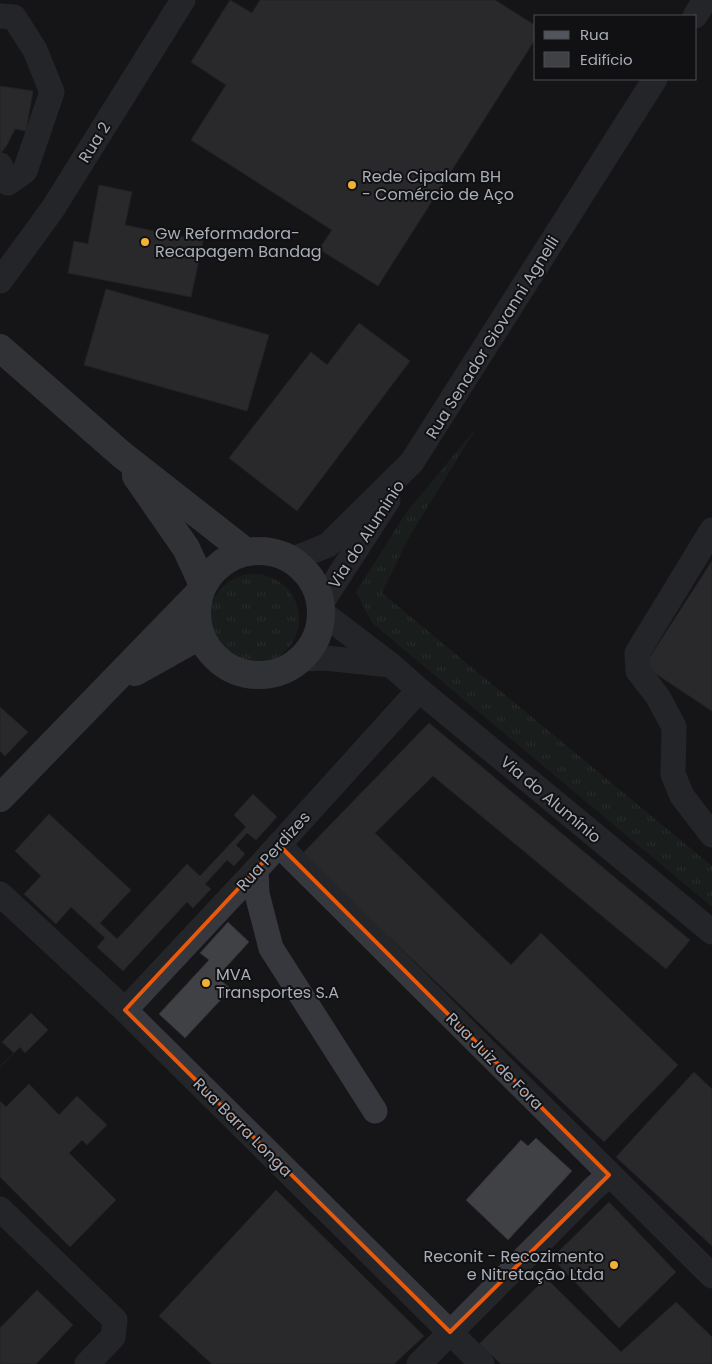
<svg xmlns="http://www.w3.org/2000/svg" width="712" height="1364" viewBox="0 0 712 1364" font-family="Poppins,sans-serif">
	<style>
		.grass { fill: url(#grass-tufts) }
		.building { fill: #404145; stroke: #303034 }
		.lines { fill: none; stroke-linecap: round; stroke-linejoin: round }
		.minor { stroke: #37383d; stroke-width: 25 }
		.major { stroke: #53555c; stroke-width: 28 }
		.marked { fill: none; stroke: #e8590c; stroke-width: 4; stroke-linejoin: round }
		.poi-dot { fill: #f2b134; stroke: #111113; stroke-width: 2 }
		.labels { text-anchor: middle; stroke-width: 4; stroke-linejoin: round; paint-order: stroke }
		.street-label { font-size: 16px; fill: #a8adb8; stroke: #111113 }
		.poi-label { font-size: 16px; fill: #a8adb8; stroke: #111113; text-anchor: start }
	</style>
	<defs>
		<pattern id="grass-tufts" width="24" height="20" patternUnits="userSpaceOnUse" patternTransform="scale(1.25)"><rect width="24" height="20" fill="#1e261f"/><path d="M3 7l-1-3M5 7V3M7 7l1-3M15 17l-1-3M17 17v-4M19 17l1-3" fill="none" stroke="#3c433d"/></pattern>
	</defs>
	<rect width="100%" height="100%" fill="#161618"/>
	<g class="grass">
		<polygon points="477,427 408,539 382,593 712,866 712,907 372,623 356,592 405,514"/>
		<circle cx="254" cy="619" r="45"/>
	</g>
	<g class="building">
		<polygon points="230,0 252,13 260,0 495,0 536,26 536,38 378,286 319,249 332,230 191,140 226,85 191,62"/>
		<polygon points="0,86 33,91 26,131 15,129 7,145 0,154"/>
		<polygon points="99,185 132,192 125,225 203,241 191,297 68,273 74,241 88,244"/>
		<polygon points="106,289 269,335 247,411 84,365"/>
		<polygon points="359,323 410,361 297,511 229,458 311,352 327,365"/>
		<polygon points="712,561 712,711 644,666"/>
		<polygon points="0,707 28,732 5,756 0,751"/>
		<polygon points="429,723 690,940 666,969 433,776 375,833 511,965 541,933 678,1065 604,1142 302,854"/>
		<polygon points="253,794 277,817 256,840 247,833 236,845 245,854 234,866 227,860 205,884 211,889 193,908 187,902 123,971 97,947 105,938 71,907 56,924 24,894 41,876 15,851 49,814 131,890 100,923 117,939 187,864 200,876 246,827 234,815"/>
		<polygon points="228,922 249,942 217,977 231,989 185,1038 159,1014 209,960 200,953"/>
		<polygon points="31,1013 48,1030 25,1053 20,1047 0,1067 14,1053 2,1042"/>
		<polygon points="694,1072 712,1089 712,1246 616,1157"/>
		<polygon points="29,1084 59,1115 77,1096 107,1125 87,1145 82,1140 69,1153 116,1200 70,1247 0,1177 0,1101 6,1107"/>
		<polygon points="536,1138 572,1171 508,1240 466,1200 521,1140 528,1146"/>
		<polygon points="276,1190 424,1336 394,1364 212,1364 159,1316"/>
		<polygon points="609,1202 676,1272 619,1328 552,1258"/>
		<polygon points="546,1278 621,1352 676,1302 712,1337 712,1364 501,1364 479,1344"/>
		<polygon points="37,1290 73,1325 36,1364 0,1364 0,1328"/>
	</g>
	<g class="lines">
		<g class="minor">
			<polyline points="0,16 14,17 35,50 52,92 25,171 8,183 0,165"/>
			<polyline points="695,16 705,0"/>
			<polyline points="0,281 52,210 183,0"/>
			<polyline points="712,530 637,653 638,671 658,697 674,727 673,774 682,796 712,835"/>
			<polyline points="291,560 328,545 412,462 655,79"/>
			<polyline points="320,605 388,500"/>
			<polyline points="321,612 391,665 419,690 712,932"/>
			<polyline points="301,659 325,658 391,665"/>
			<polyline points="279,845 712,1276"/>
			<polyline points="256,870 257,894 271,948 375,1111"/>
			<polyline points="0,894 125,1010 482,1364"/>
			<polyline points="125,1010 256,870 419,690"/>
			<polyline points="0,1209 115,1320 113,1337 87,1364"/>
			<polyline points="419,1364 594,1188 609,1175"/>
		</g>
		<g class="major">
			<polyline points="0,348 121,454 246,552"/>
			<polyline points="136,476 186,548 203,585"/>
			<circle cx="259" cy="613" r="62"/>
			<polyline points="135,672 201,635"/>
			<polyline points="0,798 200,592"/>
		</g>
	</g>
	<path d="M0 0H712V1364H0ZM 279,845 L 609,1175 L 450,1332 L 125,1010 Z" fill="#161618" fill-opacity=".55" fill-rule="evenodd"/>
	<path class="marked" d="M 279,845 L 609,1175 L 450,1332 L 125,1010 Z"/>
	<g class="poi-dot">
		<circle cx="352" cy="185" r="5"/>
		<circle cx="145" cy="242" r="5"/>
		<circle cx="206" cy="983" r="5"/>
		<circle cx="614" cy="1265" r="5"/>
	</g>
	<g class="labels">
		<g class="street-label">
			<text transform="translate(94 142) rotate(-58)" y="6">Rua 2</text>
			<text transform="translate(492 337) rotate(-58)" y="6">Rua Senador Giovanni Agnelli</text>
			<text transform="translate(366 534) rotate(-57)" y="6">Via do Aluminio</text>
			<text transform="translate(551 799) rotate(40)" y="6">Via do Alumínio</text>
			<text transform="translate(273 851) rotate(-48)" y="6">Rua Perdizes</text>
			<text transform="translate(495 1061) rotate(45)" y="6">Rua Juiz de Fora</text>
			<text transform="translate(243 1127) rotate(45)" y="6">Rua Barra Longa</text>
		</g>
		<g class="poi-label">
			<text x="362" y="182">Rede Cipalam BH<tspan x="362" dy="18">- Comércio de Aço</tspan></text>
			<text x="155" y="239">Gw Reformadora-<tspan x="155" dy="18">Recapagem Bandag</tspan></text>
			<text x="216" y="980">MVA<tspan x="216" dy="18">Transportes S.A</tspan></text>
			<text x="604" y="1262" text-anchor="end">Reconit - Recozimento<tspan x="604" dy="18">e Nitretação Ltda</tspan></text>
		</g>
	</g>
	<rect x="534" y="15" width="162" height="65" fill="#111113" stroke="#4d4f55"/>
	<rect x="544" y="31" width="25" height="8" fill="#53555c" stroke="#4d4f55"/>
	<text x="580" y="40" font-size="15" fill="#a8adb8">Rua</text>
	<rect x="544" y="52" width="25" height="15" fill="#404145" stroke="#4d4f55"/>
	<text x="580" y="65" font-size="15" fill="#a8adb8">Edifício</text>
</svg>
